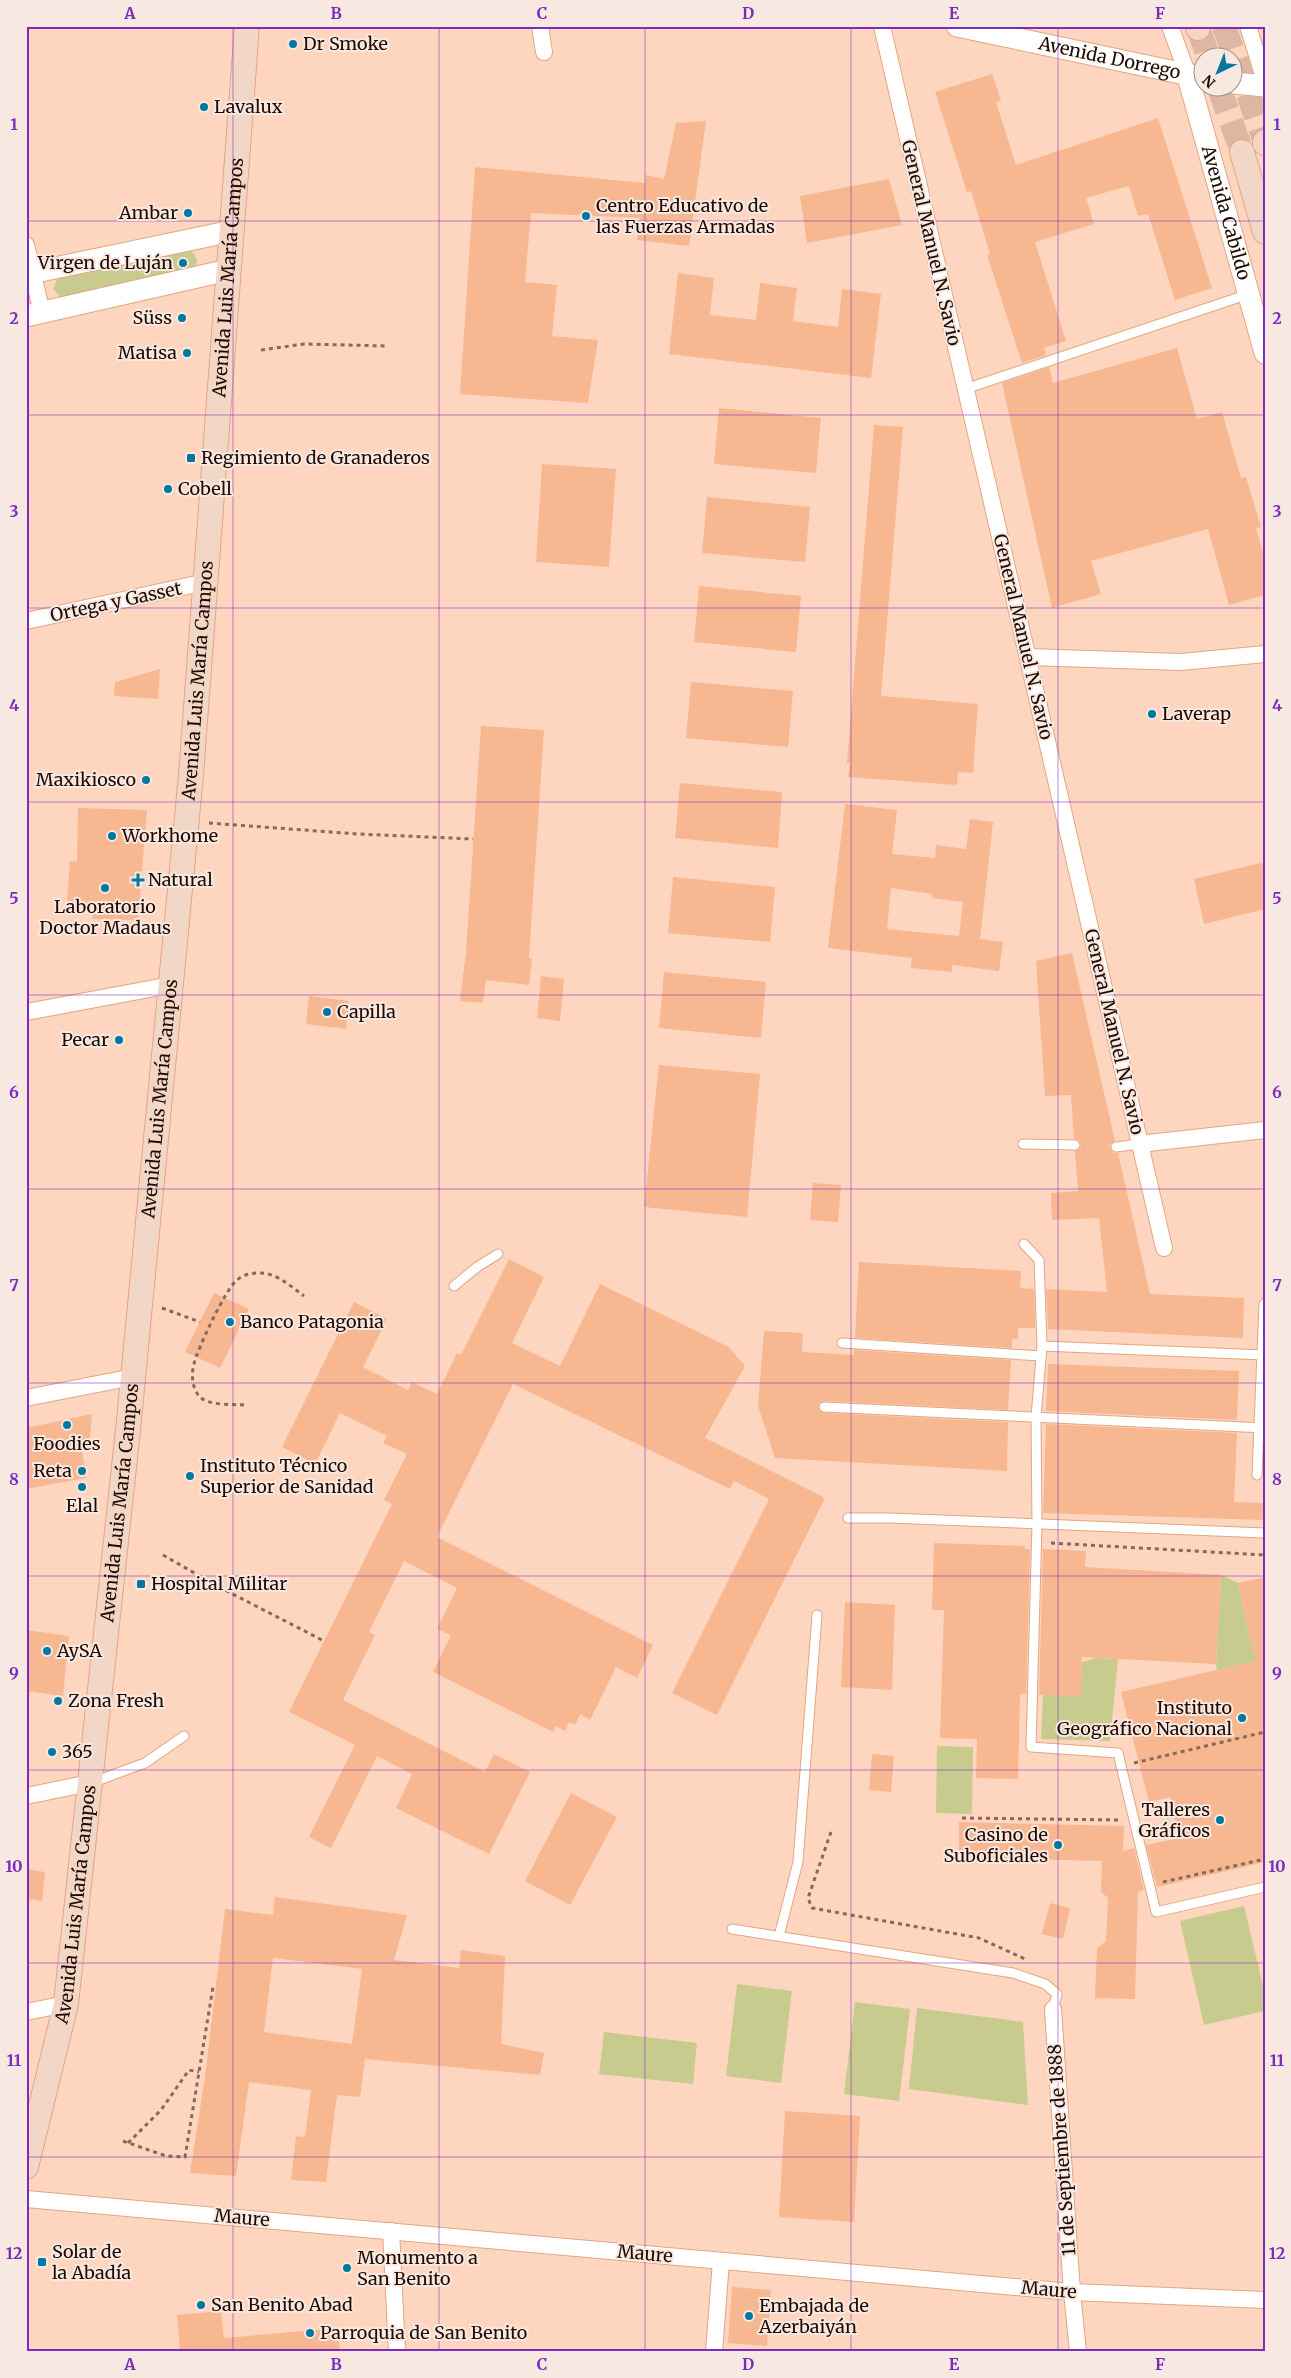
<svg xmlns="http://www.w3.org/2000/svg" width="1291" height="2378" viewBox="0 0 1291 2378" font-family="Merriweather,serif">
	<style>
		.green { fill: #c7cb8d }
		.building { fill: #f7b791; fill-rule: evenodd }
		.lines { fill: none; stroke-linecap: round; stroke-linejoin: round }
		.secondary-tunnel { stroke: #ddb7a2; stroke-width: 24; stroke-dasharray: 24 12; stroke-linecap: butt }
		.service-casing { stroke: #e4a580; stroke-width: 11 }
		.minor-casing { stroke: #e4a580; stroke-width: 18 }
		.tertiary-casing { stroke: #e4a580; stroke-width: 23 }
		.secondary-casing { stroke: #e4a580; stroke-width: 26 }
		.path { stroke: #886959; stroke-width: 3; stroke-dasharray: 4 4; stroke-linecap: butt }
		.service { stroke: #fff; stroke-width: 9 }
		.minor { stroke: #fff; stroke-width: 16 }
		.tertiary { stroke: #fff; stroke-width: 21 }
		.secondary { stroke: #f2d7c6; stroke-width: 24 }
		.grid { fill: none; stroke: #7b2cbf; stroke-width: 1; stroke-opacity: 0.55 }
		.poi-dot { fill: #0278a1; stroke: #f7e9e2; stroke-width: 2 }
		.labels { text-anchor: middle; stroke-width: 4; stroke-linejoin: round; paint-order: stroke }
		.poi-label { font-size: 18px; fill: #200a00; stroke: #f7e9e2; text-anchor: start }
		.street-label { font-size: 18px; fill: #200a00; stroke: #f7e9e2 }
		.neatline { fill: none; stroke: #7b2cbf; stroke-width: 2 }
		.grid-label { font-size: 16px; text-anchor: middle; font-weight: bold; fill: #7b2cbf }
	</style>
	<rect width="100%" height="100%" fill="#fed6bf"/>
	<g class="green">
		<polygon points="187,248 193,253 197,259 196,267 62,299 53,289 58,277"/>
		<polygon points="1221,1575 1238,1583 1250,1639 1265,1659 1217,1670 1216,1665"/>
		<polygon points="1096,1658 1118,1659 1110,1741 1041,1739 1043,1695 1080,1696 1082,1662"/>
		<polygon points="937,1746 973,1747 972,1814 936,1813"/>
		<polygon points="1244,1906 1265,1994 1265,2011 1204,2025 1180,1921"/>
		<polygon points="737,1984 792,1991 781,2083 726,2076"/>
		<polygon points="855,2002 910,2009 899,2101 844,2094"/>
		<polygon points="917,2008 1023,2022 1028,2105 909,2089"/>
		<polygon points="604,2032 697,2043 693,2084 599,2074"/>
	</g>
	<g class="building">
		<polygon points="992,74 1001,100 996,102 1016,165 1158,118 1212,288 1175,300 1148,214 1138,216 1129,186 1086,198 1094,224 1035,242 1066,341 1044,348 1046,355 1022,363 987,255 990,254 971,191 967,192 935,92"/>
		<polygon points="706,121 689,246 637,240 640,218 531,213 525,282 557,285 552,336 598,340 588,403 460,394 475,167 645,183 646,175 664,179 676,123"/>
		<polygon points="889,179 902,225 807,243 800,196"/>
		<polygon points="678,273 714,278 710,315 756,320 760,283 797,288 793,321 838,327 842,289 881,294 871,378 669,354"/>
		<polygon points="1177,348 1197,419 1222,412 1241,478 1246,477 1261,527 1256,528 1265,560 1265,595 1229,605 1208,529 1091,561 1101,594 1052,608 1002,383 1049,367 1053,383"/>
		<polygon points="719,408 821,418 816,473 714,464"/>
		<polygon points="874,425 903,427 881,696 978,704 973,773 958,772 957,785 848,777 850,763 847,763"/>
		<polygon points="542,464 616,469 609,567 536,562"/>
		<polygon points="707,497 810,507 805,562 702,553"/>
		<polygon points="699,586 801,596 796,652 694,642"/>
		<polygon points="160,669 158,699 114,696 115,682"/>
		<polygon points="691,682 793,691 788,747 686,738"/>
		<polygon points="481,726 544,730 529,958 532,959 529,985 486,980 483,1003 460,1001 466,952"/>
		<polygon points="680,783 782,792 778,848 675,838"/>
		<path d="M 845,804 L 897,810 L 892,854 L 935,858 L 936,845 L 966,849 L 970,819 L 993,822 L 980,939 L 1003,942 L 999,971 L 952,965 L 952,972 L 911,968 L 912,958 L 828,948 ZM 891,888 L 932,894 L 932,898 L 963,902 L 959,936 L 887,929 Z"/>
		<polygon points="78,808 147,810 138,920 92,919 94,904 67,903 70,861 77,862"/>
		<polygon points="1265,862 1265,909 1204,924 1194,879"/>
		<polygon points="673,877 775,887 770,942 668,933"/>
		<polygon points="1072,953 1115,1141 1110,1144 1110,1148 1113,1153 1118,1153 1150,1294 1244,1298 1243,1338 1048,1329 1046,1289 1107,1292 1099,1218 1052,1220 1051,1193 1078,1191 1075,1151 1080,1149 1081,1145 1079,1140 1074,1139 1071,1095 1045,1096 1036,961"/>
		<polygon points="664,972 766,982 761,1038 659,1028"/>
		<polygon points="541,976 564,979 560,1021 537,1018"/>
		<polygon points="309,996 349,1001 346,1029 306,1024"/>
		<polygon points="659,1065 760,1074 747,1217 644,1207"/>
		<polygon points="813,1183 841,1185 838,1222 810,1220"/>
		<polygon points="509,1259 544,1277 512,1343 560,1366 600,1284 729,1347 745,1366 705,1438 825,1498 717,1715 672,1693 769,1499 734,1481 730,1489 513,1384 437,1537 653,1645 637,1678 616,1667 590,1720 580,1714 575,1725 569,1722 565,1731 556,1726 553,1732 433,1672 451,1635 437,1629 457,1588 404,1561 369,1632 375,1635 343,1700 485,1772 494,1754 530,1772 489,1854 396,1808 412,1774 377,1756 331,1848 309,1837 355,1745 289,1712 392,1504 384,1500 407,1454 383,1443 387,1436 340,1413 315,1464 282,1447 354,1302 387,1319 363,1367 408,1390 412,1382 437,1394 457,1353 461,1355"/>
		<polygon points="859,1262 1021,1271 1020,1288 1034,1289 1035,1328 1018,1328 1018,1339 1012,1339 1012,1348 855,1338"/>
		<polygon points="214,1293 249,1309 220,1368 185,1352"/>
		<polygon points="764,1331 803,1333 802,1352 854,1355 854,1350 1011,1360 1008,1410 824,1401 819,1403 818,1407 824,1413 1008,1422 1007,1471 775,1458 758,1406"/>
		<polygon points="1048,1364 1239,1371 1237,1420 1046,1411"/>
		<polygon points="92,1414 89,1448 82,1450 86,1478 26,1489 26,1428"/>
		<polygon points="1046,1424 1237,1433 1234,1502 1265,1503 1265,1520 1043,1513"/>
		<polygon points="934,1543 1025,1546 1025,1549 1030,1549 1026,1694 1020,1694 1018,1779 976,1778 977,1739 940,1738 944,1610 932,1610"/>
		<polygon points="1043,1549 1086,1551 1085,1567 1221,1575 1216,1664 1082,1657 1081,1696 1039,1695"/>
		<polygon points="1265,1577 1265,1862 1157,1887 1146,1845 1179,1838 1170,1797 1149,1802 1121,1692 1255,1661 1238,1583"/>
		<polygon points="845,1602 895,1605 892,1690 841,1687"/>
		<polygon points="26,1630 69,1636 63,1696 26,1691"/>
		<polygon points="872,1754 894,1756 891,1792 869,1790"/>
		<polygon points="571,1793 617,1817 570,1905 525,1881"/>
		<polygon points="959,1822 1124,1826 1123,1851 1134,1848 1144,1890 1138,1892 1135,1999 1095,1998 1097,1948 1106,1941 1108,1898 1101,1892 1102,1861 992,1858 992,1852 959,1851"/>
		<polygon points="26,1869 45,1872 42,1901 26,1899"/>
		<path d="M 275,1897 L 407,1915 L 394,1960 L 459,1968 L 461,1950 L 505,1956 L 501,2044 L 544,2053 L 540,2075 L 365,2059 L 360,2097 L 337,2095 L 326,2182 L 291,2180 L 296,2136 L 305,2137 L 311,2090 L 249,2082 L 236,2176 L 190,2173 L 205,2077 L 225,1909 L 273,1915 ZM 273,1958 L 362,1969 L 352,2044 L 264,2032 Z"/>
		<polygon points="1050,1903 1070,1908 1063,1939 1042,1934"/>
		<polygon points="785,2111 860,2116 854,2222 779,2217"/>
		<polygon points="732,2287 771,2290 767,2346 728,2343"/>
		<polygon points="221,2311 224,2338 338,2328 340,2352 180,2352 177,2315"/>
	</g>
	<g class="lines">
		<g class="secondary-tunnel">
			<polyline points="1224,26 1265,142"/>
			<polyline points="1198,28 1209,58"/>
			<polyline points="1219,88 1242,152"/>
		</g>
		<defs>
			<g id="service">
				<polyline points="965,389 1249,294"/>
				<polyline points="1023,1144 1075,1145"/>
				<polyline points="1116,1147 1139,1144"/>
				<polyline points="1024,1244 1039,1260 1042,1346 1036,1417 1037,1524 1031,1747 1118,1753 1156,1912 1265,1887"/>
				<polyline points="454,1286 477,1267 498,1254"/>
				<polyline points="842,1343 1041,1356"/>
				<polyline points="1042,1346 1265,1355"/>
				<polyline points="824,1407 1265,1428"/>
				<polyline points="1257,1475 1264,1304"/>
				<polyline points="848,1518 890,1518 1265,1533"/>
				<polyline points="91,1783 145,1763 184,1736"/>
				<polyline points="732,1929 1013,1973 1045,1984 1057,1994 1053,2009"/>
				<polyline points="779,1936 798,1862 817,1615"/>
			</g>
			<g id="minor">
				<polyline points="540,26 544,52"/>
				<polyline points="882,26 1164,1248"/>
				<polyline points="1170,26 1187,73"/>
				<polyline points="1248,26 1265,81"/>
				<polyline points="26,245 42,313"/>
				<polyline points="26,621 206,582"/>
				<polyline points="1028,657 1181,662 1265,654"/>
				<polyline points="26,1012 171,985"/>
				<polyline points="1139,1144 1265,1130"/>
				<polyline points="26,1398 133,1377"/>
				<polyline points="26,1796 90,1783"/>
				<polyline points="1053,2009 1072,2292 1078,2352"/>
				<polyline points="26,2012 66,2004"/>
				<polyline points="26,2199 1072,2292 1265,2300"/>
				<polyline points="391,2231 397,2352"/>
				<polyline points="714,2352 721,2261"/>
			</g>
			<g id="tertiary">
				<path id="s1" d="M 957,26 L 1204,78"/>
				<path id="s2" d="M 1187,73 L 1265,353"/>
				<polyline points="1234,83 1265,86"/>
				<polyline points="26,274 232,231"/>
				<polyline points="26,316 228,270"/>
			</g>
			<g id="secondary">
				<polyline points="1198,26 1198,28"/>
				<polyline points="1265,142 1265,143"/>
				<polyline points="1242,152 1265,232"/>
				<path id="s3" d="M 26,2167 L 66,2004 L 128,1430 L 191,775 L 247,26"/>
			</g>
		</defs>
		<use href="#service" class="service-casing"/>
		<use href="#minor" class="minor-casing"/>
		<use href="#tertiary" class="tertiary-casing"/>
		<use href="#secondary" class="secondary-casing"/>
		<g class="path">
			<polyline points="261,350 304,344 388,346"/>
			<polyline points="209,823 358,834 473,839"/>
			<polyline points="162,1308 200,1322"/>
			<path d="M 244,1405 C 233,1404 209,1406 200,1397 C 192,1389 191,1374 194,1364 C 197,1350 226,1288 237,1280 C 243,1275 250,1273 258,1273 C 276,1272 290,1286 304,1296"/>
			<polyline points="1051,1543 1265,1555"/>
			<polyline points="163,1555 219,1587 324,1641"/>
			<polyline points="1134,1763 1265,1732"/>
			<polyline points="962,1818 1120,1820"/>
			<polyline points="831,1832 808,1898 812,1908 979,1938 1025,1959"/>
			<polyline points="1163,1882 1265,1859"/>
			<polyline points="123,2141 166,2156 185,2157 213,1987"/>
			<polyline points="128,2143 161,2110 189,2070 199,2072"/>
		</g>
		<use href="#service" class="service"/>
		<use href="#minor" class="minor"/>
		<use href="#tertiary" class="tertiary"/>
		<use href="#secondary" class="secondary"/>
	</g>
	<path class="grid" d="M 233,26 L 233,2352M 439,26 L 439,2352M 645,26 L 645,2352M 851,26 L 851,2352M 1058,26 L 1058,2352M 26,221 L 1265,221M 26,415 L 1265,415M 26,608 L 1265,608M 26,802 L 1265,802M 26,995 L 1265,995M 26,1189 L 1265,1189M 26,1383 L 1265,1383M 26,1576 L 1265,1576M 26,1770 L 1265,1770M 26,1963 L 1265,1963M 26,2157 L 1265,2157"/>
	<g class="poi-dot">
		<circle cx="293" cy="44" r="5"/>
		<circle cx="204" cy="107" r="5"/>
		<circle cx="188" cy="213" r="5"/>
		<circle cx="586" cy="216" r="5"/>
		<circle cx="183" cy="263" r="5"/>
		<circle cx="182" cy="318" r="5"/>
		<circle cx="187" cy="353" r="5"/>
		<rect x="186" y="453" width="10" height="10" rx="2.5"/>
		<circle cx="168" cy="489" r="5"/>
		<circle cx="1152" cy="714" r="5"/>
		<circle cx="146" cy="780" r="5"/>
		<circle cx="112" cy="836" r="5"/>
		<path d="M135.5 872.5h5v5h5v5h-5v5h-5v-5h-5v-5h5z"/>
		<circle cx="105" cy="888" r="5"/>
		<circle cx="327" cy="1012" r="5"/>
		<circle cx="119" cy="1040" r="5"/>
		<circle cx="230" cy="1322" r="5"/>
		<circle cx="67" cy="1425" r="5"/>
		<circle cx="82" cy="1471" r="5"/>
		<circle cx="190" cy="1476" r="5"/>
		<circle cx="82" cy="1487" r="5"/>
		<rect x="136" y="1579" width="10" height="10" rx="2.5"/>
		<circle cx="47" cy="1651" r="5"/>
		<circle cx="58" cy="1701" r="5"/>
		<circle cx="1242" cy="1718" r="5"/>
		<circle cx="52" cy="1752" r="5"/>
		<circle cx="1220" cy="1820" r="5"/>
		<circle cx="1058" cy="1845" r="5"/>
		<rect x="37" y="2257" width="10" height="10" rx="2.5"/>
		<circle cx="347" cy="2268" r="5"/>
		<circle cx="201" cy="2305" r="5"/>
		<circle cx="749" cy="2316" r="5"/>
		<circle cx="310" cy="2333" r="5"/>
	</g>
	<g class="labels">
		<g class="poi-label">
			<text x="303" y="50">Dr Smoke</text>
			<text x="214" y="113">Lavalux</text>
			<text x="596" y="212">Centro Educativo de<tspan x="596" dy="21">las Fuerzas Armadas</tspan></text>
			<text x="178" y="219" text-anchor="end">Ambar</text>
			<text x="173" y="269" text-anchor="end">Virgen de Luján</text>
			<text x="172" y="324" text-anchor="end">Süss</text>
			<text x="177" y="359" text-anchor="end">Matisa</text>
			<text x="201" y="464">Regimiento de Granaderos</text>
			<text x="178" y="495">Cobell</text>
			<text x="1162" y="720">Laverap</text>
			<text x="136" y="786" text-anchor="end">Maxikiosco</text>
			<text x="122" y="842">Workhome</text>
			<text x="148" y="886">Natural</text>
			<text x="105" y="913" text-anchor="middle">Laboratorio<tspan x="105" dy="21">Doctor Madaus</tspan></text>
			<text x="337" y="1018">Capilla</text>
			<text x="109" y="1046" text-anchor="end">Pecar</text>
			<text x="240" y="1328">Banco Patagonia</text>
			<text x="67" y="1450" text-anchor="middle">Foodies</text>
			<text x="200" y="1472">Instituto Técnico<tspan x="200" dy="21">Superior de Sanidad</tspan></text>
			<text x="72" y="1477" text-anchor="end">Reta</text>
			<text x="82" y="1512" text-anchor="middle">Elal</text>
			<text x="151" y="1590">Hospital Militar</text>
			<text x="57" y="1657">AySA</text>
			<text x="68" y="1707">Zona Fresh</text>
			<text x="1232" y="1714" text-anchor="end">Instituto<tspan x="1232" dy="21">Geográfico Nacional</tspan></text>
			<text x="62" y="1758">365</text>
			<text x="1210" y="1816" text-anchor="end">Talleres<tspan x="1210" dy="21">Gráficos</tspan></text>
			<text x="1048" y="1841" text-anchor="end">Casino de<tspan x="1048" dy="21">Suboficiales</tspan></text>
			<text x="52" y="2258">Solar de<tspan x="52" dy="21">la Abadía</tspan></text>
			<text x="357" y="2264">Monumento a<tspan x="357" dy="21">San Benito</tspan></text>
			<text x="211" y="2311">San Benito Abad</text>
			<text x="759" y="2312">Embajada de<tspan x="759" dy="21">Azerbaiyán</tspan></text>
			<text x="320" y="2339">Parroquia de San Benito</text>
		</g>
		<g class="street-label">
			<text dy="6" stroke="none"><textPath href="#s1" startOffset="156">Avenida Dorrego</textPath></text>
			<text dy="6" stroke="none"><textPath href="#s2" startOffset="145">Avenida Cabildo</textPath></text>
			<text transform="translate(931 243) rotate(77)" y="6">General Manuel N. Savio</text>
			<text dy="6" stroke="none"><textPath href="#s3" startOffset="1902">Avenida Luis María Campos</textPath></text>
			<text transform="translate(116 602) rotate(-12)" y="6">Ortega y Gasset</text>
			<text transform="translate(1023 637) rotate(77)" y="6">General Manuel N. Savio</text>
			<text dy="6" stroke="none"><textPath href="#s3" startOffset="1498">Avenida Luis María Campos</textPath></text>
			<text transform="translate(1114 1032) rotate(77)" y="6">General Manuel N. Savio</text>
			<text dy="6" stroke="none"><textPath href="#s3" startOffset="1078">Avenida Luis María Campos</textPath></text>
			<text dy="6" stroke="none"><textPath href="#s3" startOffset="672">Avenida Luis María Campos</textPath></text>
			<text dy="6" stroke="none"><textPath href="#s3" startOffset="268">Avenida Luis María Campos</textPath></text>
			<text transform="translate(1062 2150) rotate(-94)" y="6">11 de Septiembre de 1888</text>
			<text transform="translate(242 2218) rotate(5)" y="6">Maure</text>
			<text transform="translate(645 2254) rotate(5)" y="6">Maure</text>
			<text transform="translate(1049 2290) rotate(5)" y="6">Maure</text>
		</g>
	</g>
	<rect width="1291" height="2378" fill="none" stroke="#f7e9e2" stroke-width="55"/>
	<g transform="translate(1218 72) rotate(223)"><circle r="24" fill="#f7e9e2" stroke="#a19088"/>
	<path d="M0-4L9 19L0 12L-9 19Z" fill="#0278a1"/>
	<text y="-8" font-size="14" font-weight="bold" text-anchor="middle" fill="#200a00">N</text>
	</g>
	<rect x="28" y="28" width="1236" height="2322" class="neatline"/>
	<g class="grid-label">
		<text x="130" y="19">A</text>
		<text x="336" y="19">B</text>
		<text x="542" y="19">C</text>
		<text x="748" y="19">D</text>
		<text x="954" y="19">E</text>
		<text x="1160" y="19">F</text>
		<text x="14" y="130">1</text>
		<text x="1277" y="130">1</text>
		<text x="14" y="324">2</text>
		<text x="1277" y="324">2</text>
		<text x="14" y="517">3</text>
		<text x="1277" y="517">3</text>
		<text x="14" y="711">4</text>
		<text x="1277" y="711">4</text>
		<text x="14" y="904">5</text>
		<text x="1277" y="904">5</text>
		<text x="14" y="1098">6</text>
		<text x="1277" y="1098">6</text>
		<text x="14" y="1291">7</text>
		<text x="1277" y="1291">7</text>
		<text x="14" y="1485">8</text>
		<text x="1277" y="1485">8</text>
		<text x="14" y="1679">9</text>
		<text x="1277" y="1679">9</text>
		<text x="14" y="1872">10</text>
		<text x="1277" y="1872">10</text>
		<text x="14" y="2066">11</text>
		<text x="1277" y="2066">11</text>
		<text x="14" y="2259">12</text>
		<text x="1277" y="2259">12</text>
		<text x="130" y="2370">A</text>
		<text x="336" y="2370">B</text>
		<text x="542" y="2370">C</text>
		<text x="748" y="2370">D</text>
		<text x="954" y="2370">E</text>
		<text x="1160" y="2370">F</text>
	</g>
</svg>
